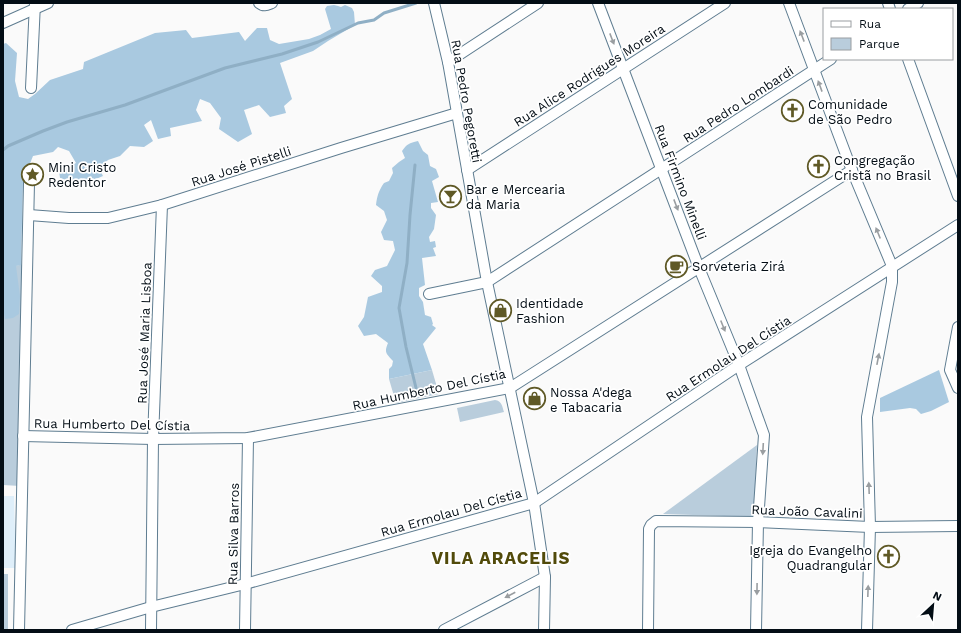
<svg xmlns="http://www.w3.org/2000/svg" width="961" height="633" viewBox="0 0 961 633" font-family="'Work Sans',sans-serif">
	<style>
		.built { fill: #dfeffa }
		.green { fill: #b9cddc }
		.forest { fill: #a9c9e0 }
		.lines { fill: none; stroke-linecap: round; stroke-linejoin: round }
		.stream { stroke: #8fafc5; stroke-width: 3 }
		.minor-casing { stroke: #5f7d91; stroke-width: 12 }
		.minor { stroke: #fff; stroke-width: 10 }
		.oneway { fill: #9a9ea1 }
		.labels { text-anchor: middle; stroke-width: 3.5; stroke-linejoin: round; paint-order: stroke }
		.street-label { font-size: 13px; fill: #030d15; stroke: #fff }
		.poi-label { font-size: 13px; fill: #030d15; stroke: #fff; text-anchor: start }
		.district-label { font-size: 17px; font-weight: bold; letter-spacing: 1px; fill: #524b0b; stroke: #fff }
	</style>
	<rect width="100%" height="100%" fill="#fafafa"/>
	<polygon class="built" points="3,496 14,496 16,568 3,568"/>
	<g class="green">
		<polygon points="25,264 20,486 3,485 3,268"/>
		<polygon points="432,370 439,394 396,403 389,379"/>
		<path d="M 495,400 C 502,401 502,406 504,412 L 460,422 L 457,408 Z"/>
		<polygon points="757,445 754,517 663,514"/>
		<rect x="3" y="574" width="5" height="56"/>
	</g>
	<g class="forest">
		<polygon points="334,5 338,6 341,7 345,5 352,8 354,12 355,25 328,41 313,51 280,63 292,99 284,106 286,113 270,117 259,105 244,110 252,134 238,142 219,129 221,118 210,103 200,99 196,110 202,121 170,128 171,136 158,139 151,120 144,125 153,141 144,147 130,146 120,156 108,160 99,168 103,176 82,185 60,178 59,171 76,163 69,151 58,147 53,152 33,156 23,181 21,265 16,266 20,296 19,314 13,318 5,319 3,308 3,44 6,43 17,53 15,81 19,97 28,99 35,94 50,80 83,69 84,62 155,33 186,30 192,38 239,32 245,41 257,28 267,28 270,40 279,44 309,39 320,35 331,29 325,9 327,6"/>
		<path d="M 418,141 L 423,151 L 428,155 L 430,166 L 436,169 L 439,177 L 432,181 L 438,202 L 431,203 L 431,208 L 436,215 L 434,229 L 429,237 L 430,242 L 435,241 L 436,247 L 433,248 L 436,256 L 422,258 L 425,285 L 419,288 L 419,296 L 423,302 L 425,315 L 431,317 L 433,324 L 432,325 L 436,328 L 423,344 L 432,370 L 389,379 L 389,369 L 392,366 L 393,361 C 386,353 384,353 388,343 L 376,334 L 364,336 L 358,326 L 364,317 L 368,297 L 382,292 L 382,286 L 371,276 L 375,270 L 387,266 L 395,250 L 393,241 L 384,240 L 381,232 L 387,220 L 384,211 L 376,205 C 377,196 379,190 384,183 L 389,181 L 393,173 L 392,168 L 399,162 L 405,158 L 402,151 C 407,144 409,143 418,141 Z"/>
		<polygon points="939,370 949,402 931,411 921,414 916,409 910,408 880,412 880,398"/>
	</g>
	<g class="lines">
		<g class="stream">
			<polyline points="3,150 8,146 43,131 67,122 84,117 125,105 225,68 282,54 318,42 358,23 374,20 384,13 416,3"/>
			<polyline points="415,165 410,215 407,263 399,308 406,347 416,388"/>
		</g>
		<defs>
			<g id="minor">
				<path d="M 259,3 C 264,7 267,5 272,3"/>
				<polyline points="434,3 448,62 487,282 534,503 545,577 544,630"/>
				<polyline points="598,3 699,268 739,365 764,435 758,522 756,630"/>
				<polyline points="789,3 851,168 892,266 892,282 867,417 870,527 867,630"/>
				<polyline points="888,3 890,9"/>
				<polyline points="908,9 918,3"/>
				<polyline points="3,23 48,3"/>
				<polyline points="908,59 958,196"/>
				<polyline points="448,62 538,3"/>
				<polyline points="31,88 35,3"/>
				<polyline points="467,170 725,3"/>
				<polyline points="29,215 69,218 108,218 162,205 341,148 457,113"/>
				<polyline points="429,294 487,282 831,59"/>
				<polyline points="958,327 950,370 958,388"/>
				<polyline points="23,436 153,439 248,438 510,388 852,170"/>
				<polyline points="19,630 29,183"/>
				<polyline points="72,630 151,607 245,584 534,503 739,365 958,225"/>
				<polyline points="151,630 153,439 162,205"/>
				<polyline points="245,630 248,438"/>
				<polyline points="444,630 545,577"/>
				<polyline points="648,630 649,529 651,525 656,521 758,522 870,527 958,526"/>
			</g>
		</defs>
		<use href="#minor" class="minor-casing"/>
		<use href="#minor" class="minor"/>
	</g>
	<defs><path id="oneway-solid" d="M-6-.8H1V-3.2L6.5 0L1 3.2V.8H-6Z"/></defs>
	<g class="oneway">
		<use href="#oneway-solid" transform="translate(802 36) rotate(-111)"/>
		<use href="#oneway-solid" transform="translate(612 39) rotate(69)"/>
		<use href="#oneway-solid" transform="translate(820 86) rotate(-110)"/>
		<use href="#oneway-solid" transform="translate(676 205) rotate(69)"/>
		<use href="#oneway-solid" transform="translate(878 233) rotate(-112)"/>
		<use href="#oneway-solid" transform="translate(723 326) rotate(68)"/>
		<use href="#oneway-solid" transform="translate(878 359) rotate(-79)"/>
		<use href="#oneway-solid" transform="translate(763 449) rotate(93)"/>
		<use href="#oneway-solid" transform="translate(869 488) rotate(-92)"/>
		<use href="#oneway-solid" transform="translate(757 589) rotate(91)"/>
		<use href="#oneway-solid" transform="translate(868 591) rotate(-88)"/>
		<use href="#oneway-solid" transform="translate(510 595) rotate(152)"/>
	</g>
	<defs>
		<symbol id="church-ring" viewBox="-11 -11 22 22"><circle r="9.5" fill="#fff" stroke="#5f5926" stroke-width="1.5"/><path d="M-1.2-6h2.4v3.5h3.3v2.4h-3.3V6h-2.4V-.1h-3.3v-2.4h3.3Z" fill="#5f5926"/></symbol>
		<symbol id="sight-ring" viewBox="-11 -11 22 22"><circle r="9.5" fill="#fff" stroke="#5f5926" stroke-width="1.5"/><path d="M0-6L1.8-2.2L6-1.7L2.9 1.2L3.7 5.4L0 3.3L-3.7 5.4L-2.9 1.2L-6-1.7L-1.8-2.2Z" fill="#5f5926"/></symbol>
		<symbol id="bar-ring" viewBox="-11 -11 22 22"><circle r="9.5" fill="#fff" stroke="#5f5926" stroke-width="1.5"/><path d="M-6-5H6L.8 .8V4.5H3.5V6h-7V4.5H-.8V.8Z" fill="#5f5926"/></symbol>
		<symbol id="cafe-ring" viewBox="-11 -11 22 22"><circle r="9.5" fill="#fff" stroke="#5f5926" stroke-width="1.5"/><path d="M-5.5-4.5H6V0H3Q3 3.5 0 3.5H-2.5Q-5.5 3.5-5.5 0ZM3-3.2v2h1.7v-2ZM-6 4.5H4V6H-6Z" fill="#5f5926"/></symbol>
		<symbol id="shop-ring" viewBox="-11 -11 22 22"><circle r="9.5" fill="#fff" stroke="#5f5926" stroke-width="1.5"/><path d="M-5-2.5h2.3a2.7 3.5 0 0 1 5.4 0H5L5.5 6h-11ZM-1.5-2.5h3a1.5 2.3 0 0 0-3 0Z" fill="#5f5926"/></symbol>
	</defs>
	<g fill-rule="evenodd">
		<use href="#church-ring" x="780" y="98" width="25" height="25"/>
		<use href="#church-ring" x="806" y="154" width="25" height="25"/>
		<use href="#sight-ring" x="20" y="162" width="25" height="25"/>
		<use href="#bar-ring" x="438" y="184" width="25" height="25"/>
		<use href="#cafe-ring" x="664" y="254" width="25" height="25"/>
		<use href="#shop-ring" x="488" y="298" width="25" height="25"/>
		<use href="#shop-ring" x="522" y="386" width="25" height="25"/>
		<use href="#church-ring" x="876" y="544" width="25" height="25"/>
	</g>
	<g class="labels">
		<g class="street-label">
			<text transform="translate(589 75) rotate(-33)" y="5">Rua Alice Rodrigues Moreira</text>
			<text transform="translate(467 101) rotate(80)" y="5">Rua Pedro Pegoretti</text>
			<text transform="translate(738 104) rotate(-33)" y="5">Rua Pedro Lombardi</text>
			<text transform="translate(241 166) rotate(-18)" y="5">Rua José Pistelli</text>
			<text transform="translate(681 182) rotate(69)" y="5">Rua Firmino Minelli</text>
			<text transform="translate(144 333) rotate(-88)" y="5">Rua José Maria Lisboa</text>
			<text transform="translate(728 358) rotate(-33)" y="5">Rua Ermolau Del Cístia</text>
			<text transform="translate(429 389) rotate(-12)" y="5">Rua Humberto Del Cístia</text>
			<text transform="translate(112 424) rotate(1)" y="5">Rua Humberto Del Cístia</text>
			<text transform="translate(807 511) rotate(2)" y="5">Rua João Cavalini</text>
			<text transform="translate(451 512) rotate(-16)" y="5">Rua Ermolau Del Cístia</text>
			<text transform="translate(233 534) rotate(-89)" y="5">Rua Silva Barros</text>
		</g>
		<g class="poi-label">
			<text x="808" y="109">Comunidade<tspan x="808" dy="15">de São Pedro</tspan></text>
			<text x="834" y="165">Congregação<tspan x="834" dy="15">Cristã no Brasil</tspan></text>
			<text x="48" y="172">Mini Cristo<tspan x="48" dy="15">Redentor</tspan></text>
			<text x="466" y="194">Bar e Mercearia<tspan x="466" dy="15">da Maria</tspan></text>
			<text x="692" y="271">Sorveteria Zirá</text>
			<text x="516" y="308">Identidade<tspan x="516" dy="15">Fashion</tspan></text>
			<text x="550" y="397">Nossa A'dega<tspan x="550" dy="15">e Tabacaria</tspan></text>
			<text x="872" y="555" text-anchor="end">Igreja do Evangelho<tspan x="872" dy="15">Quadrangular</tspan></text>
		</g>
		<g class="district-label">
			<text x="501" y="564">VILA ARACELIS</text>
		</g>
	</g>
	<rect width="961" height="633" fill="none" stroke="#030d15" stroke-width="8"/>
	<rect x="823" y="8" width="130" height="52" fill="#ffffff" stroke="#9a9ea1"/>
	<rect x="831" y="21" width="20" height="6" fill="#ffffff" stroke="#9a9ea1"/>
	<text x="859" y="28" font-size="12" fill="#030d15">Rua</text>
	<rect x="831" y="38" width="20" height="12" fill="#b9cddc" stroke="#9a9ea1"/>
	<text x="859" y="48" font-size="12" fill="#030d15">Parque</text>
	<g transform="translate(933 605) rotate(26)" stroke="#ffffff" stroke-width="3" paint-order="stroke">
	<path d="M0-3L7 15L0 10L-7 15Z" fill="#030d15"/>
	<text y="-6" font-size="11" font-weight="bold" text-anchor="middle" fill="#030d15">N</text>
	</g>
</svg>
